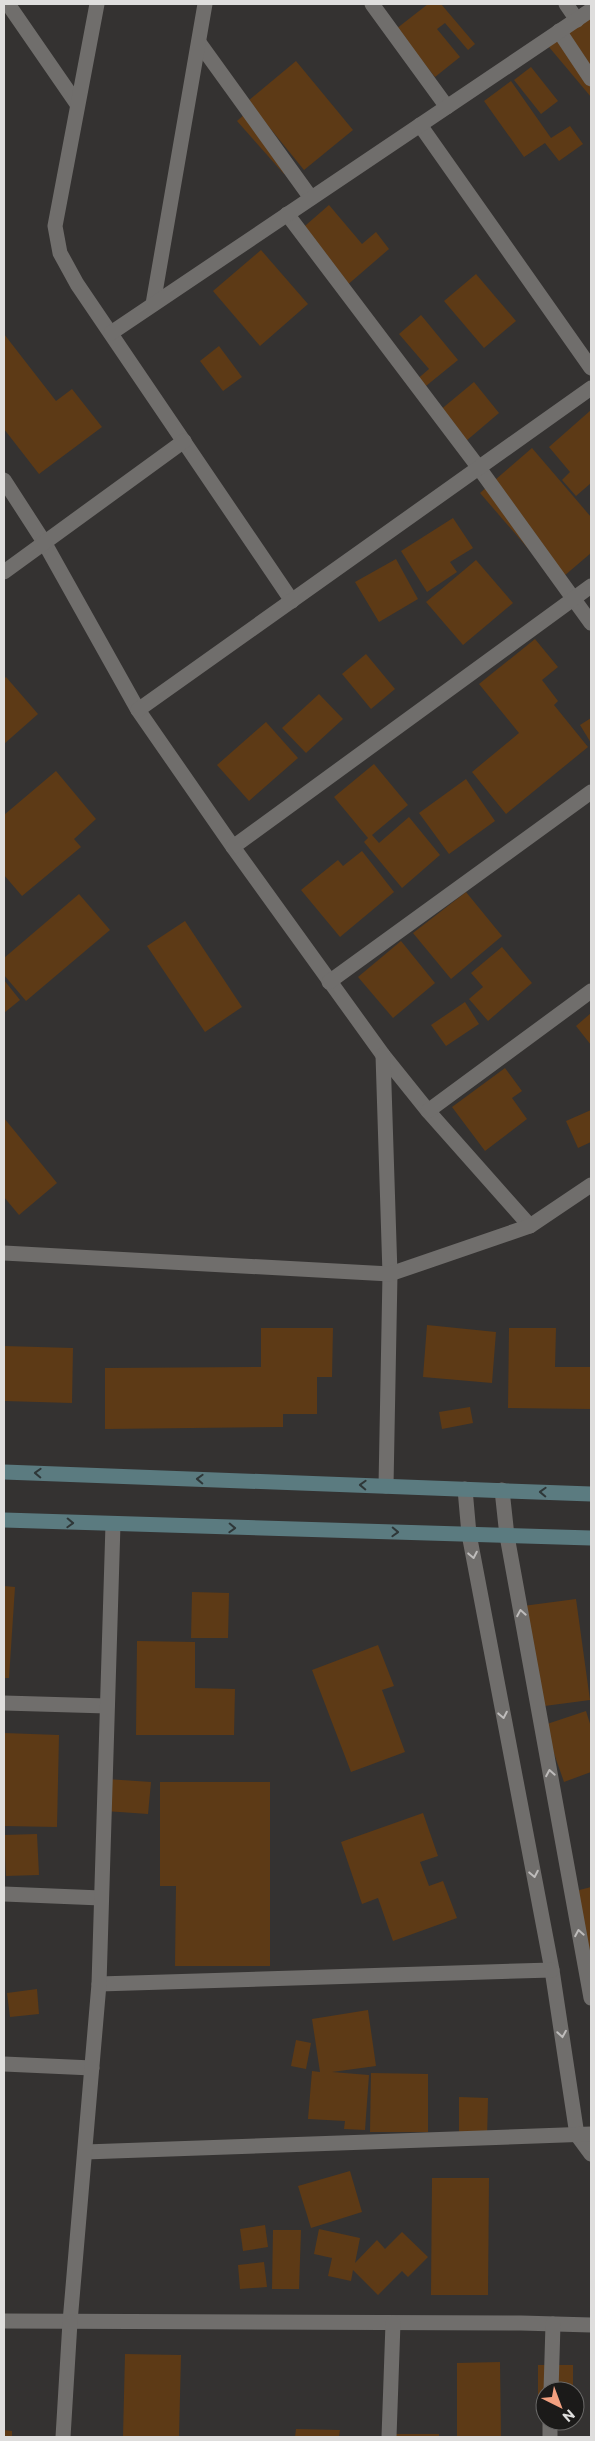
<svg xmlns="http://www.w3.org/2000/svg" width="595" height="2441" viewBox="0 0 595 2441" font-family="Commissioner,sans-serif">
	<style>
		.building { fill: #5d3a16 }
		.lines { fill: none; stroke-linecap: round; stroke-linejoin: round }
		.street { stroke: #706e6c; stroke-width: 15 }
		.secondary { stroke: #5b7b80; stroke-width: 15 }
		.oneway { stroke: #2e3738 }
		.oneway2 { stroke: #bebcbb }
	</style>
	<rect width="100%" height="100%" fill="#343231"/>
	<g class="building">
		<polygon points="428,4 441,4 475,44 468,50 445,23 437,29 460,57 435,77 396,29"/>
		<polygon points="591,12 591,97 549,47"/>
		<polygon points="296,61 353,130 304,170 248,101"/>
		<polygon points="531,67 558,101 541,114 514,80"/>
		<polygon points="511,81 551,138 570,126 583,144 559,161 545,143 524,157 484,101"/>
		<polygon points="246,113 293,166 284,174 237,121"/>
		<polygon points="329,205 362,244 376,232 389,249 345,287 298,232"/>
		<polygon points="261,250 308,304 260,346 213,291"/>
		<polygon points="476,274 516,321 484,348 444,301"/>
		<polygon points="421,315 458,360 421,390 414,382 429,369 399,334"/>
		<polygon points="4,334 56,401 72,389 102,427 39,474 4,429"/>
		<polygon points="219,346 242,377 223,391 200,361"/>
		<polygon points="474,382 499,413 459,447 433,416"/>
		<polygon points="591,410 591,483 576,496 562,480 570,472 549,447"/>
		<polygon points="532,448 591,517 591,553 557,582 480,493"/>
		<polygon points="453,518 473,548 450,562 457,572 427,592 401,551"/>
		<polygon points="396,559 418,599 379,622 355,582"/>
		<polygon points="476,560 513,603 463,645 426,602"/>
		<polygon points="535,639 558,667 542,680 558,701 554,705 588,747 506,814 472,772 519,733 479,684"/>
		<polygon points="366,654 395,689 371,709 342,674"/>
		<polygon points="6,677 38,714 4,744 4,679"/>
		<polygon points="319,694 343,719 306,753 282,728"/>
		<polygon points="591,718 591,743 580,725"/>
		<polygon points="266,722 298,758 249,801 217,765"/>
		<polygon points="374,764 408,805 372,835 379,843 409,817 440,855 402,888 364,842 368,838 334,797"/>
		<polygon points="56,771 96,819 74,839 81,847 22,896 4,875 4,815"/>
		<polygon points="466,779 495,821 449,854 419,813"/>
		<polygon points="362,851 394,892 340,937 301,890 338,860 343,866"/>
		<polygon points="466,892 502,936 451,979 413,933"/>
		<polygon points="79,894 110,930 26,1001 4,975 4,958"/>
		<polygon points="185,921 242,1007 205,1032 147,946"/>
		<polygon points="401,941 435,983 393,1018 358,977"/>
		<polygon points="502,947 532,983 488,1021 469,999 483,987 471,973"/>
		<polygon points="4,980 20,1000 4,1013"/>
		<polygon points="465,1002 479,1024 446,1046 431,1025"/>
		<polygon points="591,1013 591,1045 576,1026"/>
		<polygon points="505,1068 522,1091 512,1098 527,1119 485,1151 452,1107"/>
		<polygon points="591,1110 591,1142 578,1148 566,1121"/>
		<polygon points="4,1118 57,1183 19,1215 4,1197"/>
		<polygon points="427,1325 496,1332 492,1383 423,1377"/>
		<polygon points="261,1328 333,1328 332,1377 317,1377 317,1414 283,1414 283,1427 105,1429 105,1368 261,1367"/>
		<polygon points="509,1328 556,1328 555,1367 591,1367 591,1409 508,1408"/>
		<polygon points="4,1346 73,1348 72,1403 4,1401"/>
		<polygon points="470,1407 473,1423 442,1429 439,1412"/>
		<polygon points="4,1586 15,1587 9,1678 4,1678"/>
		<polygon points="192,1592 229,1593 228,1638 191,1638"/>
		<polygon points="576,1599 590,1700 537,1707 523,1606"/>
		<polygon points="137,1641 195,1642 195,1688 235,1689 234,1735 136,1735"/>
		<polygon points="378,1645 394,1686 382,1690 405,1752 351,1772 312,1670"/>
		<polygon points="586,1711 591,1727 591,1772 564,1782 544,1725"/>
		<polygon points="4,1733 59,1735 57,1827 4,1826"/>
		<polygon points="107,1779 151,1782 148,1814 105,1811"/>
		<polygon points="160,1782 270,1782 270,1966 175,1966 176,1886 160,1886"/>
		<polygon points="423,1813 438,1856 420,1862 429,1886 443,1881 457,1918 393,1941 378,1898 362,1904 341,1842"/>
		<polygon points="37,1834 39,1875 6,1876 4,1835"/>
		<polygon points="591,1887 591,1978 568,1893"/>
		<polygon points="37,1989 39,2014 10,2017 7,1993"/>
		<polygon points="368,2010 376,2066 332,2072 369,2075 365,2130 344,2129 345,2121 308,2119 312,2071 320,2072 312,2019"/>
		<polygon points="296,2040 311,2043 306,2069 291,2066"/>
		<polygon points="371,2073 428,2074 428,2132 370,2132"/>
		<polygon points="459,2097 488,2098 487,2139 459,2139"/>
		<polygon points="350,2171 362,2212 311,2228 298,2186"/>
		<polygon points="432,2178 489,2178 488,2295 431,2295"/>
		<polygon points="265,2225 268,2247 243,2251 240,2229"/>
		<polygon points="319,2229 360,2238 355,2263 377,2240 385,2249 402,2232 428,2257 408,2277 402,2271 378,2295 353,2270 351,2281 328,2276 332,2258 314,2254"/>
		<polygon points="273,2230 301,2230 299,2289 272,2289"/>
		<polygon points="264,2262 267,2287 240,2289 238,2265"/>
		<polygon points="125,2354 181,2355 179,2437 123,2437"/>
		<polygon points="500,2362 501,2437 457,2437 457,2363"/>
		<polygon points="538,2365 573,2365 573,2391 545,2391 545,2399 538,2399"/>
		<polygon points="296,2429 340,2430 339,2437 295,2437"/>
		<polygon points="4,2430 12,2431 12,2437 4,2437"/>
		<rect x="389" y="2434" width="50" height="3"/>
	</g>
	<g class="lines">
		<g class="street">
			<polyline points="8,4 77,104"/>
			<polyline points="97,4 55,226 60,253 77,284 292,601"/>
			<polyline points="372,4 447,107"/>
			<polyline points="566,4 577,20"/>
			<polyline points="559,31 591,79"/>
			<polyline points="200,44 311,198"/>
			<polyline points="420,125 591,368"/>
			<polyline points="287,214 479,468 591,623"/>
			<polyline points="153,304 205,4"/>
			<polyline points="111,333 591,10"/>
			<polyline points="4,480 44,542 138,710 233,847 383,1055 428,1111 530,1226"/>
			<polyline points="4,572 184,441"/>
			<polyline points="138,710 591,388"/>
			<polyline points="233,847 591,586"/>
			<polyline points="329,982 591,792"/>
			<polyline points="383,1055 390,1274 386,1486"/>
			<polyline points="428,1111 591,991"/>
			<polyline points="4,1253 390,1274 530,1226 591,1185"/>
			<polyline points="465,1489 469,1534 552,1970 577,2135 591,2154"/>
			<polyline points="502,1490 507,1536 591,1998"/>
			<polyline points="4,1703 107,1706"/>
			<polyline points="4,1894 101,1898"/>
			<polyline points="99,1984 552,1970"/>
			<polyline points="4,2064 92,2068"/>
			<polyline points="85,2152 591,2134"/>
			<polyline points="4,2321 521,2323 591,2325"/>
			<polyline points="551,2391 553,2324"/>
			<polyline points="63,2437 70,2322 99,1984 113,1524"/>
			<polyline points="389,2437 393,2323"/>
			<polyline points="550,2437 550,2421"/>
		</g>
		<g class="secondary">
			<polyline points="4,1472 591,1494"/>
			<polyline points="4,1520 591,1538"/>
		</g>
	</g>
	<defs><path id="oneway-chevron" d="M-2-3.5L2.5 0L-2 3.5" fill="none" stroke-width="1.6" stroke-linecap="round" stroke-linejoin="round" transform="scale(1.25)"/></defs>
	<g class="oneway">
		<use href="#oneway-chevron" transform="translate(38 1473) rotate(-178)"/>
		<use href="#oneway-chevron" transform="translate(200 1479) rotate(-178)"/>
		<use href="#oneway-chevron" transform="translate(363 1485) rotate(-178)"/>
		<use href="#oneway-chevron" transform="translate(543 1492) rotate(-178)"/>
		<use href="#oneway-chevron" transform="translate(70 1523) rotate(2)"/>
		<use href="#oneway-chevron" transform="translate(232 1528) rotate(2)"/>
		<use href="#oneway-chevron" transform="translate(395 1532) rotate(2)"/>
	</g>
	<g class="oneway2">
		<use href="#oneway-chevron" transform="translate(473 1555) rotate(79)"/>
		<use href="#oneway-chevron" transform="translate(521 1613) rotate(-100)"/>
		<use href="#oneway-chevron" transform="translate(503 1715) rotate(79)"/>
		<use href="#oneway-chevron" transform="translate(550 1773) rotate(-100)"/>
		<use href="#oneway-chevron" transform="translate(534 1874) rotate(79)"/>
		<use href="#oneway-chevron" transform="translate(579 1933) rotate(-100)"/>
		<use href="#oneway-chevron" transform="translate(562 2034) rotate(81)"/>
	</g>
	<rect width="595" height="2441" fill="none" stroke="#dfdedd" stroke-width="10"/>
	<g transform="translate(560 2406) rotate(138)"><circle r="24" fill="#1b1a19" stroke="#696867"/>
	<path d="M0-4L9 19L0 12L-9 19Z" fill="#f2a080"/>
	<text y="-8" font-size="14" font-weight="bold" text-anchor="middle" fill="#dfdedd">N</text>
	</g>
</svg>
